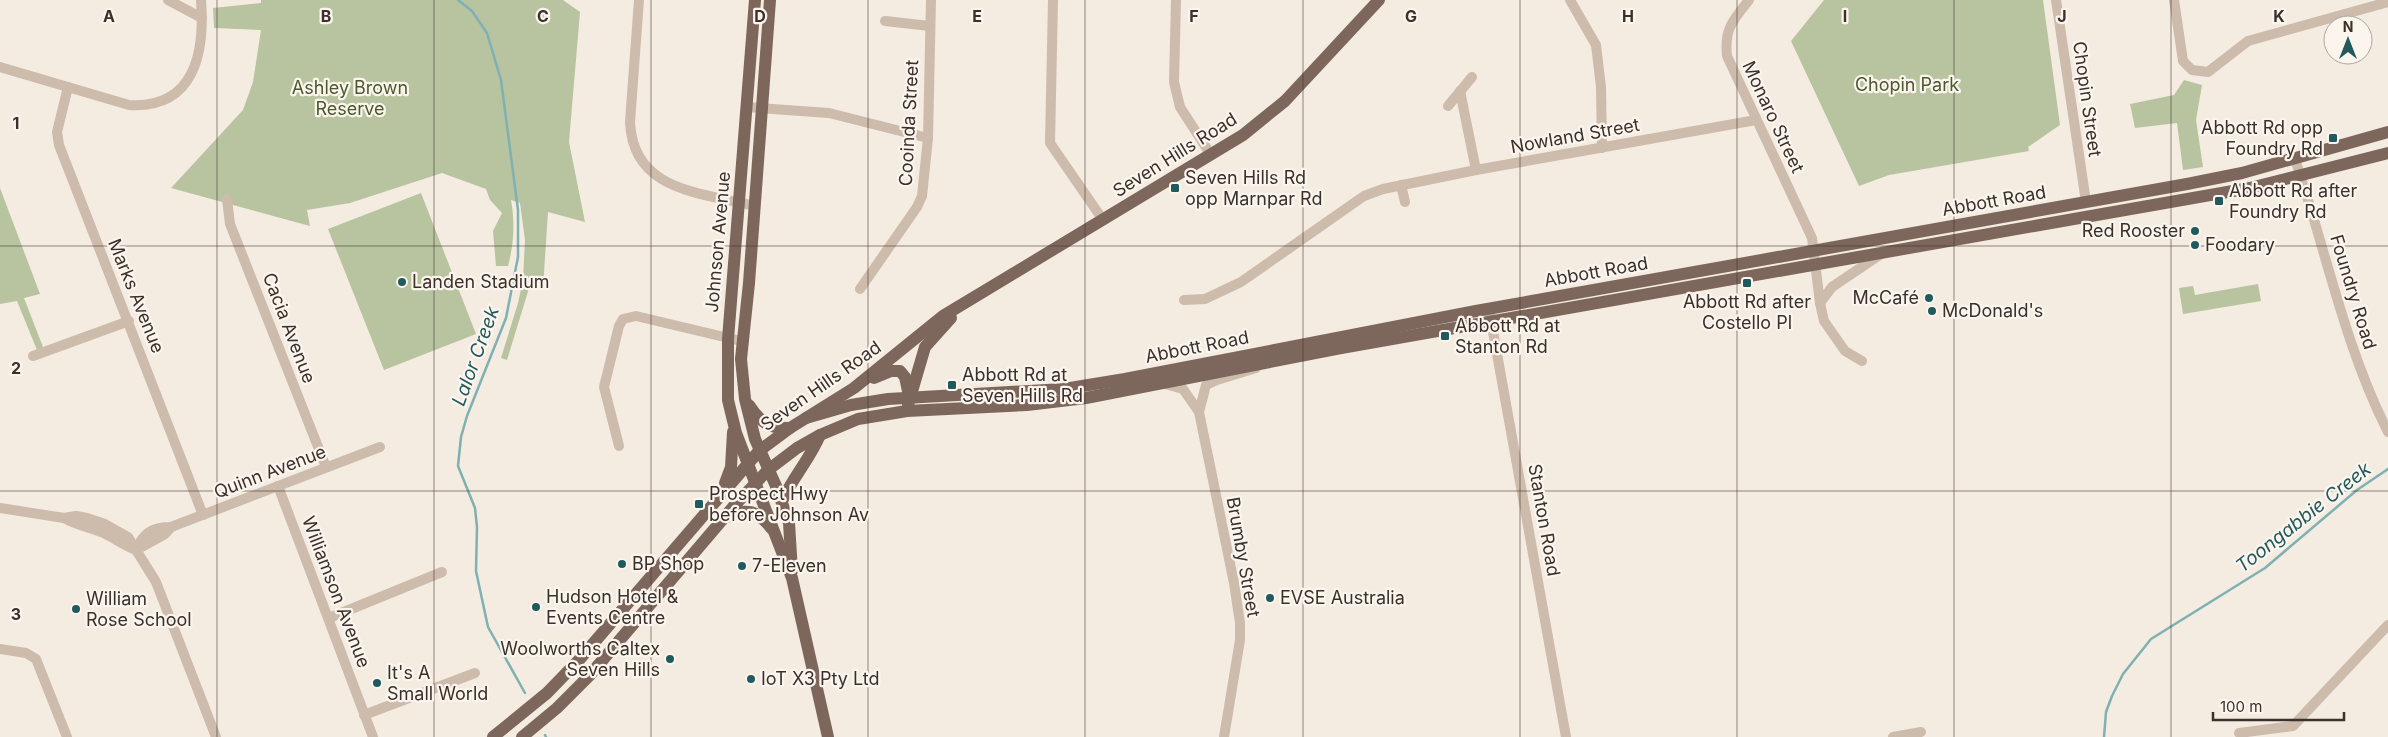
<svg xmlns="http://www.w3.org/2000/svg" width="2388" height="737" viewBox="0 0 2388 737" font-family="Inter,sans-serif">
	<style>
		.green { fill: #b8c4a0 }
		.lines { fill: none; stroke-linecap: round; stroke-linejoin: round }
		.stream { stroke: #7fb0b2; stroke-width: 2.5 }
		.minor { stroke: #cdbbac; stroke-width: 10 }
		.major { stroke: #7d675c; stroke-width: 12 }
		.grid { fill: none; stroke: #3b302b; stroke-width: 1; stroke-opacity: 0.55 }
		.poi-dot { fill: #1f5a5e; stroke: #fbf5ee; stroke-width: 2 }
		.labels { text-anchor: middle; stroke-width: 4.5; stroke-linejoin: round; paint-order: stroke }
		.park-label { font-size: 18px; fill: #4a5a2e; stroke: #fbf5ee }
		.street-label { font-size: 18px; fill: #3b302b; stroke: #fbf5ee }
		.poi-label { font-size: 18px; fill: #3b302b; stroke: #fbf5ee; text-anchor: start }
		.water-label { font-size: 19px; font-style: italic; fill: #1f5a5e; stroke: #fbf5ee }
		.grid-label { font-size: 16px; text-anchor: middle; font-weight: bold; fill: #3b302b; stroke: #fbf5ee; stroke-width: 4.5; stroke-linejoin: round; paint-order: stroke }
	</style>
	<rect width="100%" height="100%" fill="#f4ebe1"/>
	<g class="green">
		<path d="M 261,0 L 563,0 L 580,12 L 569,142 L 585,222 L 548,212 L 543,288 L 530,285 L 507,360 L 501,358 L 518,303 L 523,280 L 525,240 L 520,203 L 511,200 C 515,222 514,244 508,266 L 496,266 L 493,231 L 502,213 L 490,200 L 486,189 L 442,173 L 350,203 L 307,210 L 310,226 L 171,188 L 243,110 L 253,82 L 261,30 L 214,28 L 213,8 L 261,3 Z"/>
		<polygon points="1824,0 2043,0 2060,125 2028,147 2029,151 1889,175 1859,186 1791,41"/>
		<polygon points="2184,80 2202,85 2196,120 2203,167 2183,170 2177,123 2135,128 2130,104 2174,95"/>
		<polygon points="0,188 40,294 24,298 43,347 37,350 17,301 0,304"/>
		<polygon points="421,193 476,334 384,370 328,229"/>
		<polygon points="2258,284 2261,301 2183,314 2179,288 2193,286 2195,295"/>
	</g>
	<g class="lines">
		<g class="stream">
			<polyline points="458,0 472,11 487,33 501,80 518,210 518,257 506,318 467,416 461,437 458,466 475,508 477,527 476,571 488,627 525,693"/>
			<polyline points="545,735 546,737"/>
			<polyline points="2104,737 2106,712 2112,696 2123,674 2151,639 2265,568 2357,490 2388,469"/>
		</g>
		<g class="minor">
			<polyline points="168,0 202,18"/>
			<path d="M 639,0 L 630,122 C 633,192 701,192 754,206"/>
			<polyline points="1053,0 1050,143 1103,220"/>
			<polyline points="1176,0 1174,82 1180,107 1211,155"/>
			<polyline points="1570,0 1596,45 1601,87 1602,148"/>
			<path d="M 1749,0 C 1733,20 1724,29 1727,56 L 1812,238 L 1820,303 L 1824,321 L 1845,351 L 1862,361"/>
			<polyline points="2056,0 2086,202"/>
			<polyline points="2174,0 2183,61 2192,70 2208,72 2248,41 2388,2"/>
			<polyline points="885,21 930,26"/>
			<path d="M 0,67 L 129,105 C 195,109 205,52 201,0"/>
			<polyline points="68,87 57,132 59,145 203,515"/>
			<polyline points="1460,91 1476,170"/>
			<polyline points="1448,106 1472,77"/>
			<polyline points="746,107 829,113 928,138"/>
			<path d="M 2295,159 C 2326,250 2344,345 2388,432"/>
			<polyline points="1401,185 1405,202"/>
			<polyline points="227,199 230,224 326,467"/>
			<polyline points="860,289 917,207 922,196 928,138 931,0"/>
			<polyline points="1184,300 1205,299 1241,282 1364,196 1383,189 1476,170 1756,120"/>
			<polyline points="1820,303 1832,287 1881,254"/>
			<polyline points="1490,315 1566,737"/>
			<polyline points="33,356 129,321"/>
			<polyline points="1165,384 1183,389 1199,412 1234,583 1240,623 1240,640 1224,737"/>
			<polyline points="1199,412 1206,385 1217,380 1256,368"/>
			<polyline points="619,446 604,387 619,326 623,319 636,316 741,341"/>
			<polyline points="278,486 373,737"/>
			<polyline points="0,508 64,518 76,516 87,518 105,524 128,537 156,582 216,737"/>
			<path d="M 64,518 C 76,525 88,527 101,532 C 113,537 123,545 136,550"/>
			<path d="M 136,550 C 143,533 152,527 171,527 L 380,447"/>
			<polyline points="136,550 165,534 171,527"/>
			<polyline points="329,618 442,572"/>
			<polyline points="0,649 26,653 36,659 67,737"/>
			<polyline points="364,715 475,673"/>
			<polyline points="2239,733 2293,726 2388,625"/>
			<polyline points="1893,737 1921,732"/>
		</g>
		<g class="major">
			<polyline points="755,0 728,339 728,400 736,433 792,578 828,737"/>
			<polyline points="770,0 749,283 741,359 745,399 755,439 776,486 789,523 792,571"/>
			<polyline points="874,378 891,371 900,371 905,377 909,396"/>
			<path d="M 749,405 C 760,422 769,429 790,428"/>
			<polyline points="908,405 925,347 951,318"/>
			<polyline points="806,418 851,405 888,399 1064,389 1125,379 1476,311 2187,184 2242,173 2388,132"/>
			<polyline points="725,483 731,467 733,432"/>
			<path d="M 782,501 C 793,477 810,459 820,435"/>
			<path d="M 727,517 C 747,507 758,511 771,528"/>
			<polyline points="493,737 547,693 579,660 759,451 790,428 854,388 943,316 1243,135 1285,101 1379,0"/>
			<polyline points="522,737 557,708 589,676 734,506 768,470 797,448 820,435 858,419 907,411 1027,405 1086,398 1341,348 2250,188 2388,153"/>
		</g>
	</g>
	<path class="grid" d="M 217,0 L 217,737M 434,0 L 434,737M 651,0 L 651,737M 868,0 L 868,737M 1085,0 L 1085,737M 1303,0 L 1303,737M 1520,0 L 1520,737M 1737,0 L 1737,737M 1954,0 L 1954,737M 2171,0 L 2171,737M 0,246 L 2388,246M 0,491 L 2388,491"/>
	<g class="poi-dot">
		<rect x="2328" y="133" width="10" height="10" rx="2.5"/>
		<rect x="1170" y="183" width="10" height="10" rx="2.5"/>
		<rect x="2214" y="196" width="10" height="10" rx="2.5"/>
		<circle cx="2195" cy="231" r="5"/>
		<circle cx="2195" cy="245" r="5"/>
		<circle cx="402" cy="282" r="5"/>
		<rect x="1742" y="278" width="10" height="10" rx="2.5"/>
		<circle cx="1929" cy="298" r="5"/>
		<circle cx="1932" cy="311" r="5"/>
		<rect x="1440" y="331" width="10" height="10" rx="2.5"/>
		<rect x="947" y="380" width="10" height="10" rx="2.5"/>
		<rect x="694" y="499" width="10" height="10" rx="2.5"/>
		<circle cx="622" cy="564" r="5"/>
		<circle cx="742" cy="566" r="5"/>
		<circle cx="1270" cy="598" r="5"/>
		<circle cx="536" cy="607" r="5"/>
		<circle cx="76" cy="609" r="5"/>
		<circle cx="670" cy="659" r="5"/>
		<circle cx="751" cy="679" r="5"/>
		<circle cx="377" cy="683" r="5"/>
	</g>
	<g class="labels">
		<g class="park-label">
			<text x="1907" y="91">Chopin Park</text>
			<text x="350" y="94">Ashley Brown<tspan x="350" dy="21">Reserve</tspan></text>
		</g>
		<g class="street-label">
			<text transform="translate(2087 99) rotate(82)" y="6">Chopin Street</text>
			<text transform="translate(1773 117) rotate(65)" y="6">Monaro Street</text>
			<text transform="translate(909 123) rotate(-87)" y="6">Cooinda Street</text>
			<text transform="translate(1575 136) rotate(-10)" y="6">Nowland Street</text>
			<text transform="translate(1175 155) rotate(-32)" y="6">Seven Hills Road</text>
			<text transform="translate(1994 201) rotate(-10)" y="6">Abbott Road</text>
			<text transform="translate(718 242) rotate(-85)" y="6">Johnson Avenue</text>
			<text transform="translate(1596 272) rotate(-10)" y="6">Abbott Road</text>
			<text transform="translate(2353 292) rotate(73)" y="6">Foundry Road</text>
			<text transform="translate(136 296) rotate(68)" y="6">Marks Avenue</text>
			<text transform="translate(289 328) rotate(69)" y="6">Cacia Avenue</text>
			<text transform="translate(1197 347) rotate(-11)" y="6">Abbott Road</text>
			<text transform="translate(821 386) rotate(-35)" y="6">Seven Hills Road</text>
			<text transform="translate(270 472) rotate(-21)" y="6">Quinn Avenue</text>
			<text transform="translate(1544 520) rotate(80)" y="6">Stanton Road</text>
			<text transform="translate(1243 557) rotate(80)" y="6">Brumby Street</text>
			<text transform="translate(336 592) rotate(69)" y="6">Williamson Avenue</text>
		</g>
		<g class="poi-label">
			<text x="2323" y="134" text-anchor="end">Abbott Rd opp<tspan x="2323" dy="21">Foundry Rd</tspan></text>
			<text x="1185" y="184">Seven Hills Rd<tspan x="1185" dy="21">opp Marnpar Rd</tspan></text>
			<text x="2229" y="197">Abbott Rd after<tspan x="2229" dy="21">Foundry Rd</tspan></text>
			<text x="2185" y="237" text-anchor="end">Red Rooster</text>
			<text x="2205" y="251">Foodary</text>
			<text x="412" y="288">Landen Stadium</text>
			<text x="1919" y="304" text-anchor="end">McCafé</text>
			<text x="1747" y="308" text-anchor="middle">Abbott Rd after<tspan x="1747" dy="21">Costello Pl</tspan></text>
			<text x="1942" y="317">McDonald's</text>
			<text x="1455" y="332">Abbott Rd at<tspan x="1455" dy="21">Stanton Rd</tspan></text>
			<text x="962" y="381">Abbott Rd at<tspan x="962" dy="21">Seven Hills Rd</tspan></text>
			<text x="709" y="500">Prospect Hwy<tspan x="709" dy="21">before Johnson Av</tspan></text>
			<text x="632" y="570">BP Shop</text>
			<text x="752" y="572">7-Eleven</text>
			<text x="546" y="603">Hudson Hotel &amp;<tspan x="546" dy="21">Events Centre</tspan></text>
			<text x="1280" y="604">EVSE Australia</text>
			<text x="86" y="605">William<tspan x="86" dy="21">Rose School</tspan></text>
			<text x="660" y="655" text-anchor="end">Woolworths Caltex<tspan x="660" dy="21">Seven Hills</tspan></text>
			<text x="387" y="679">It's A<tspan x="387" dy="21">Small World</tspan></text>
			<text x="761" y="685">IoT X3 Pty Ltd</text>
		</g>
		<g class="water-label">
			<text transform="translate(475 356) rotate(-70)" y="7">Lalor Creek</text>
			<text transform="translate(2303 517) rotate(-38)" y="7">Toongabbie Creek</text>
		</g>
	</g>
	<g class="grid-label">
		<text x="109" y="22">A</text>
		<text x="326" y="22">B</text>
		<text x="543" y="22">C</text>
		<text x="760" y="22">D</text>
		<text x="977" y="22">E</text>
		<text x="1194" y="22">F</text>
		<text x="1411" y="22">G</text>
		<text x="1628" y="22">H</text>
		<text x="1845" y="22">I</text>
		<text x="2062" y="22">J</text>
		<text x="2279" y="22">K</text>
		<text x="16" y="129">1</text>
		<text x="16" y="374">2</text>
		<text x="16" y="620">3</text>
	</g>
	<g transform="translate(2348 40)"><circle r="24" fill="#fbf5ee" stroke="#aea6a0"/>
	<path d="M0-4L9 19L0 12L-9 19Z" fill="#1f5a5e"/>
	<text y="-8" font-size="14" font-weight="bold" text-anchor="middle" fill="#3b302b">N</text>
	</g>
	<path d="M2213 712v8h131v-8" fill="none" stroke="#3b302b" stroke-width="2.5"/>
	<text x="2220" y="712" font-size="15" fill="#3b302b" stroke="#fbf5ee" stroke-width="4" paint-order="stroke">100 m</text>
</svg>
